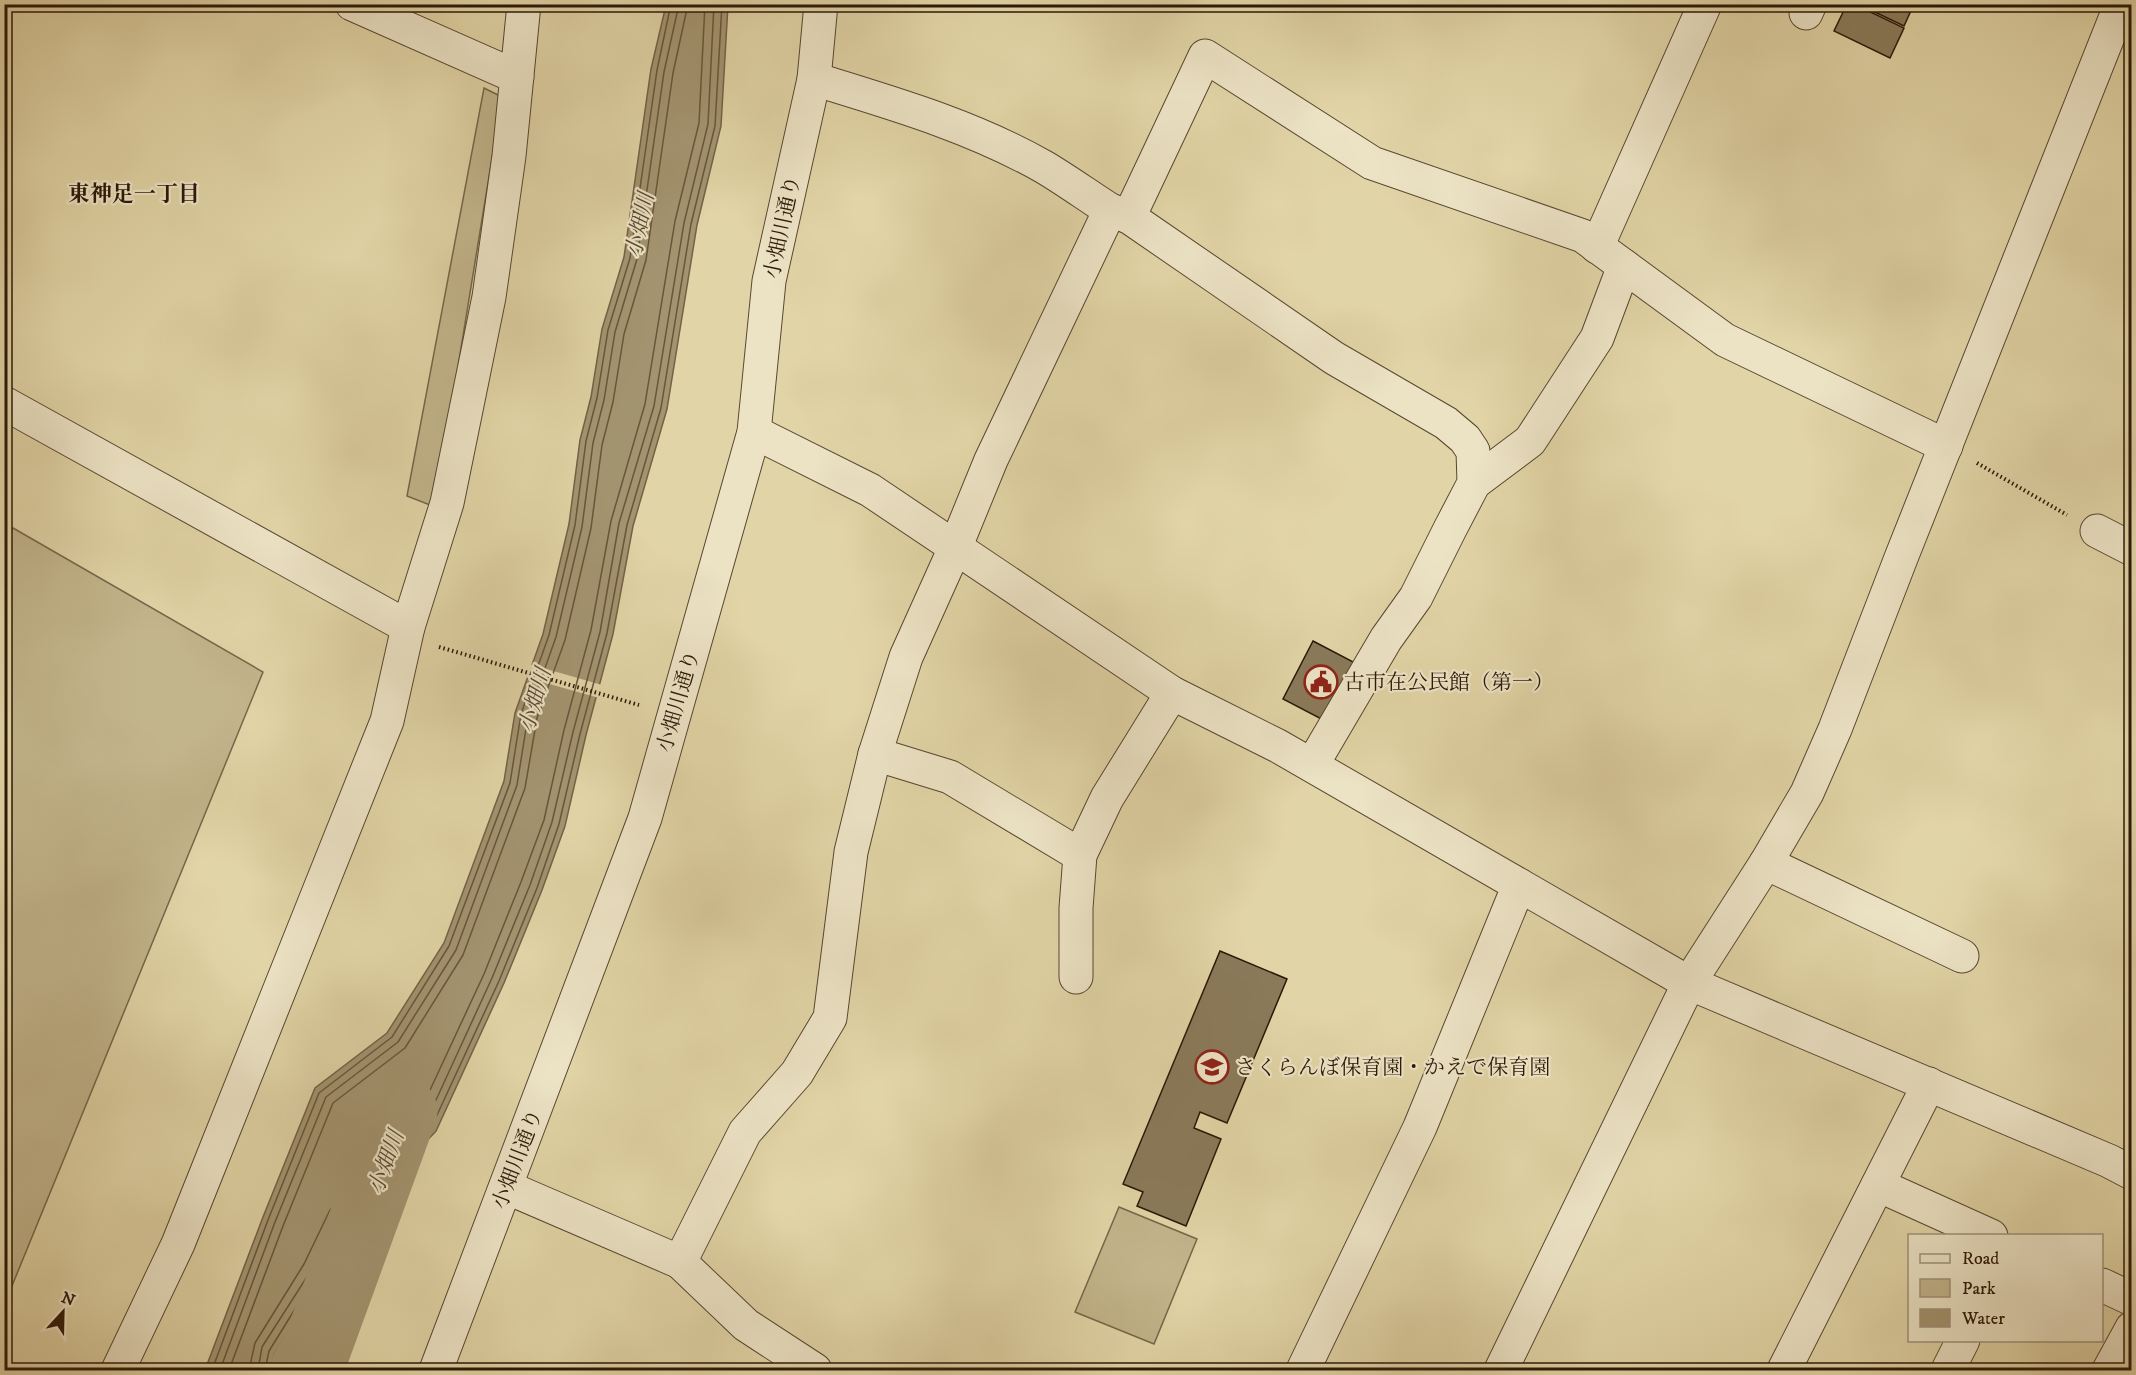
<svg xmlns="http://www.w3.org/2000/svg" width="2136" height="1375" viewBox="0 0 2136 1375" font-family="'IM FELL DW Pica','Noto Serif JP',serif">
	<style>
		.green { fill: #c2b48b; stroke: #76664a; stroke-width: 1.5 }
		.water { fill: #a39470; stroke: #736246; stroke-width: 1.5 }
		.pier { fill: #e1d4a6 }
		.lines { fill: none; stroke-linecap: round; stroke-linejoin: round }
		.shore { stroke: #67563c; stroke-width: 1.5 }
		.river { stroke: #a39470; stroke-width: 69 }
		.building { fill: #8a7a5a; stroke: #2b1808; stroke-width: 1.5 }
		.minor-casing { stroke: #584730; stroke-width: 35 }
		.path { stroke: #2b1808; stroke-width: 4; stroke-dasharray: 1.5 3; stroke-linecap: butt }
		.minor { stroke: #ece3c5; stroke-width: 33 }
		.labels { text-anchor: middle; stroke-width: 4.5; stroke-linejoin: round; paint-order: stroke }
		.street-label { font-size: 21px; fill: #2b1808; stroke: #ece3c5 }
		.poi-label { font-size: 21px; fill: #2b1808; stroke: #ece3c5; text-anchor: start }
		.neighbourhood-label { font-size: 22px; font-weight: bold; fill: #2b1808; stroke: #ece3c5 }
		.water-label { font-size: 22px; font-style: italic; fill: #5b4a32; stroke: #ece3c5 }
	</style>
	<rect width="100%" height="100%" fill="#e1d4a6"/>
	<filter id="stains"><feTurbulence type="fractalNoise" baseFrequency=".00333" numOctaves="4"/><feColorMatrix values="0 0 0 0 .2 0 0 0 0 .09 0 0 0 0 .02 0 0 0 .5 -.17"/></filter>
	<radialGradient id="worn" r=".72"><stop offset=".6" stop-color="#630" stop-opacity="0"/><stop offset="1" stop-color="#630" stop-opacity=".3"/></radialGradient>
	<g class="green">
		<polygon points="484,88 502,97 445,446 430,505 407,496"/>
		<polygon points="13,528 263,672 5,1303 4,544"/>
		<polygon points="1119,1207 1197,1239 1154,1344 1075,1312"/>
	</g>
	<polygon class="water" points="666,5 728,5 721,126 697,225 667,409 633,526 613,634 586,735 565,826 542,890 504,983 436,1131 349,1223 324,1275 274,1354 271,1370 205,1370 263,1217 315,1088 387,1033 444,943 504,781 515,713 543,634 569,524 580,440 591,397 602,329 624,257 651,69"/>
	<polygon class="pier" points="529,664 602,685 599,698 525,677"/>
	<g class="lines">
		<g class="shore">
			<polyline points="212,1370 268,1220 319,1093 392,1037 449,946 510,783 521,714 549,635 575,525 586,441 597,398 608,330 630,258 657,70 671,4"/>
			<polyline points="220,1370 275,1222 326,1097 398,1042 456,950 517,785 528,716 556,637 582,527 593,443 604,400 615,332 637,259 664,72 679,4"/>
			<polyline points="229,1370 283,1226 333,1103 405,1048 463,955 525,788 537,718 565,640 591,528 602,445 613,402 624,334 646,260 673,73 688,4"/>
			<polyline points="249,1370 255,1343 304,1264 330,1210 417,1118 484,974 521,882 544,820 564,730 591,630 611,521 645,404 675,221 699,123 705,4"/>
			<polyline points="258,1370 262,1347 312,1269 337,1216 425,1124 492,978 530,885 552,822 573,732 600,632 619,523 654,406 684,223 708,124 714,4"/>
			<polyline points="265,1370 269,1351 318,1272 344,1220 431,1128 499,981 537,888 559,824 580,734 607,633 627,525 661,408 691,224 715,126 722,4"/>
		</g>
		<polyline class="river" points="304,1370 316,1350 403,1111"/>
	</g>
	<g class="building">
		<polygon points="1847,4 1854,4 1904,28 1890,58 1834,31"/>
		<polygon points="1858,4 1914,4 1904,26"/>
		<polygon points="1313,641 1359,665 1329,723 1283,699"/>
		<polygon points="1220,951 1287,979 1227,1123 1200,1112 1194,1128 1221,1139 1186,1226 1137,1206 1143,1192 1123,1184"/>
	</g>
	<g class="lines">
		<defs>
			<g id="minor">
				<polyline points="352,4 517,77"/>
				<polyline points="1806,13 1810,4"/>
				<path d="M 814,79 C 892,103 972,126 1044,167 C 1066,180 1088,196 1110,210"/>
				<polyline points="1129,217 1334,358 1446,423 1465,439 1473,451 1474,483 1450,529 1416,597 1386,639 1312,765"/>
				<polyline points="1597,247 1705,4"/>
				<polyline points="4,403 408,627"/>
				<polyline points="754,432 870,490 1172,693 1278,746 1689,983 2109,1161 2132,1173"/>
				<polyline points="1474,483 1530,441 1597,338 1624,266"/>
				<polyline points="2097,531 2132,549"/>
				<polyline points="875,754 950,777 1080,855"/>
				<polyline points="1766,863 1962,956"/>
				<polyline points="1076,977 1076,908 1080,855 1107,798 1172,693"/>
				<polyline points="1878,1185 1991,1236"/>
				<polyline points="506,1187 680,1262"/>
				<polyline points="2102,1285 2132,1299"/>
				<polyline points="118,1370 178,1244 387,721 408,627 447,503 489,297 509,156 524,4"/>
				<polyline points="436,1370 645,818 754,432 769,281 814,79 821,4"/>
				<polyline points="815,1370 746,1325 680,1262 745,1132 797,1073 830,1018 851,852 875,754 906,657 955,548 991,460 1110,210 1129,217 1205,56 1372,163 1583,236 1725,340 1946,446"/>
				<polyline points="1303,1370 1420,1127 1519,885"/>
				<polyline points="1501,1370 1689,983 1766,863 1807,793 1835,729 1901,558 2121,4"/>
				<polyline points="1784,1370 1929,1084"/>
				<polyline points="1948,1370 1963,1340"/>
				<polyline points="2109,1370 2132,1328"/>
			</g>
		</defs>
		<use href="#minor" class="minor-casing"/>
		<g class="path">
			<polyline points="1977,463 2067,515"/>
			<polyline points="439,647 639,705"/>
		</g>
		<use href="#minor" class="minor"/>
	</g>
	<defs>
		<symbol id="civic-ring" viewBox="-11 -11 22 22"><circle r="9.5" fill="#ece3c5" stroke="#8f2418" stroke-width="1.5"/><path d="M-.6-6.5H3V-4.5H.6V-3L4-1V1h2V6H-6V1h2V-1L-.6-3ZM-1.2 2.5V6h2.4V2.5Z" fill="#8f2418"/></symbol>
		<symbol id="school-ring" viewBox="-11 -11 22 22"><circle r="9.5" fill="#ece3c5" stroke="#8f2418" stroke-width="1.5"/><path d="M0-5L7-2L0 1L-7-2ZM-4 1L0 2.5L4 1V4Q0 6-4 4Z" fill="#8f2418"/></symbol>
	</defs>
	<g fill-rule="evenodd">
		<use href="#civic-ring" x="1302" y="663" width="38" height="38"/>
		<use href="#school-ring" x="1193" y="1048" width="38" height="38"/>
	</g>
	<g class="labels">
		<g class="street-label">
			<text transform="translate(782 227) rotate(-78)" y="7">小畑川通り</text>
			<text transform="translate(678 701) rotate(-74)" y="7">小畑川通り</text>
			<text transform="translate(517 1159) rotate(-69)" y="7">小畑川通り</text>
		</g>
		<g class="poi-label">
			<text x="1344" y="689">古市在公民館（第一）</text>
			<text x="1235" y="1074">さくらんぼ保育園・かえで保育園</text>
		</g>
		<g class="neighbourhood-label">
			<text x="134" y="201">東神足一丁目</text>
		</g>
		<g class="water-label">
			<text transform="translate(639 225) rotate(-78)" y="8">小畑川</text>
			<text transform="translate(534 700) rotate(-74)" y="8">小畑川</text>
			<text transform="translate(385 1162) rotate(-70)" y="8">小畑川</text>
		</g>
	</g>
	<rect width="2136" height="1375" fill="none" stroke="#e1d4a6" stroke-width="24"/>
	<rect x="6" y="6" width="2124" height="1363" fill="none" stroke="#2b1808" stroke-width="3"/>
	<rect x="12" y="12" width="2112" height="1351" fill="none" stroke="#2b1808" stroke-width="1.5"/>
	<rect x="1908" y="1234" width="195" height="108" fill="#ece3c5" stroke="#9f9279" stroke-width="1.5"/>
	<rect x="1920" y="1254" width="30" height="9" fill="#ece3c5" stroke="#9f9279" stroke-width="1.5"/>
	<text x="1962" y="1264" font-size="18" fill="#2b1808">Road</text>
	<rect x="1920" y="1279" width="30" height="18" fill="#c2b48b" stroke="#9f9279" stroke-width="1.5"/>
	<text x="1962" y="1294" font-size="18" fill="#2b1808">Park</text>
	<rect x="1920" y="1309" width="30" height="18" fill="#a39470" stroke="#9f9279" stroke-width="1.5"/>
	<text x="1962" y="1324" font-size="18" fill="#2b1808">Water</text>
	<g transform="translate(63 1312) rotate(22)" stroke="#ece3c5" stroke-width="4.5" paint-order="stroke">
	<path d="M0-4.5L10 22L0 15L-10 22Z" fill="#2b1808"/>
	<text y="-9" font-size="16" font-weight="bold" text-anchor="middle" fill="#2b1808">N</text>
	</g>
	<rect width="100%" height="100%" filter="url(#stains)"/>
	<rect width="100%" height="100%" fill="url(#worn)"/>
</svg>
